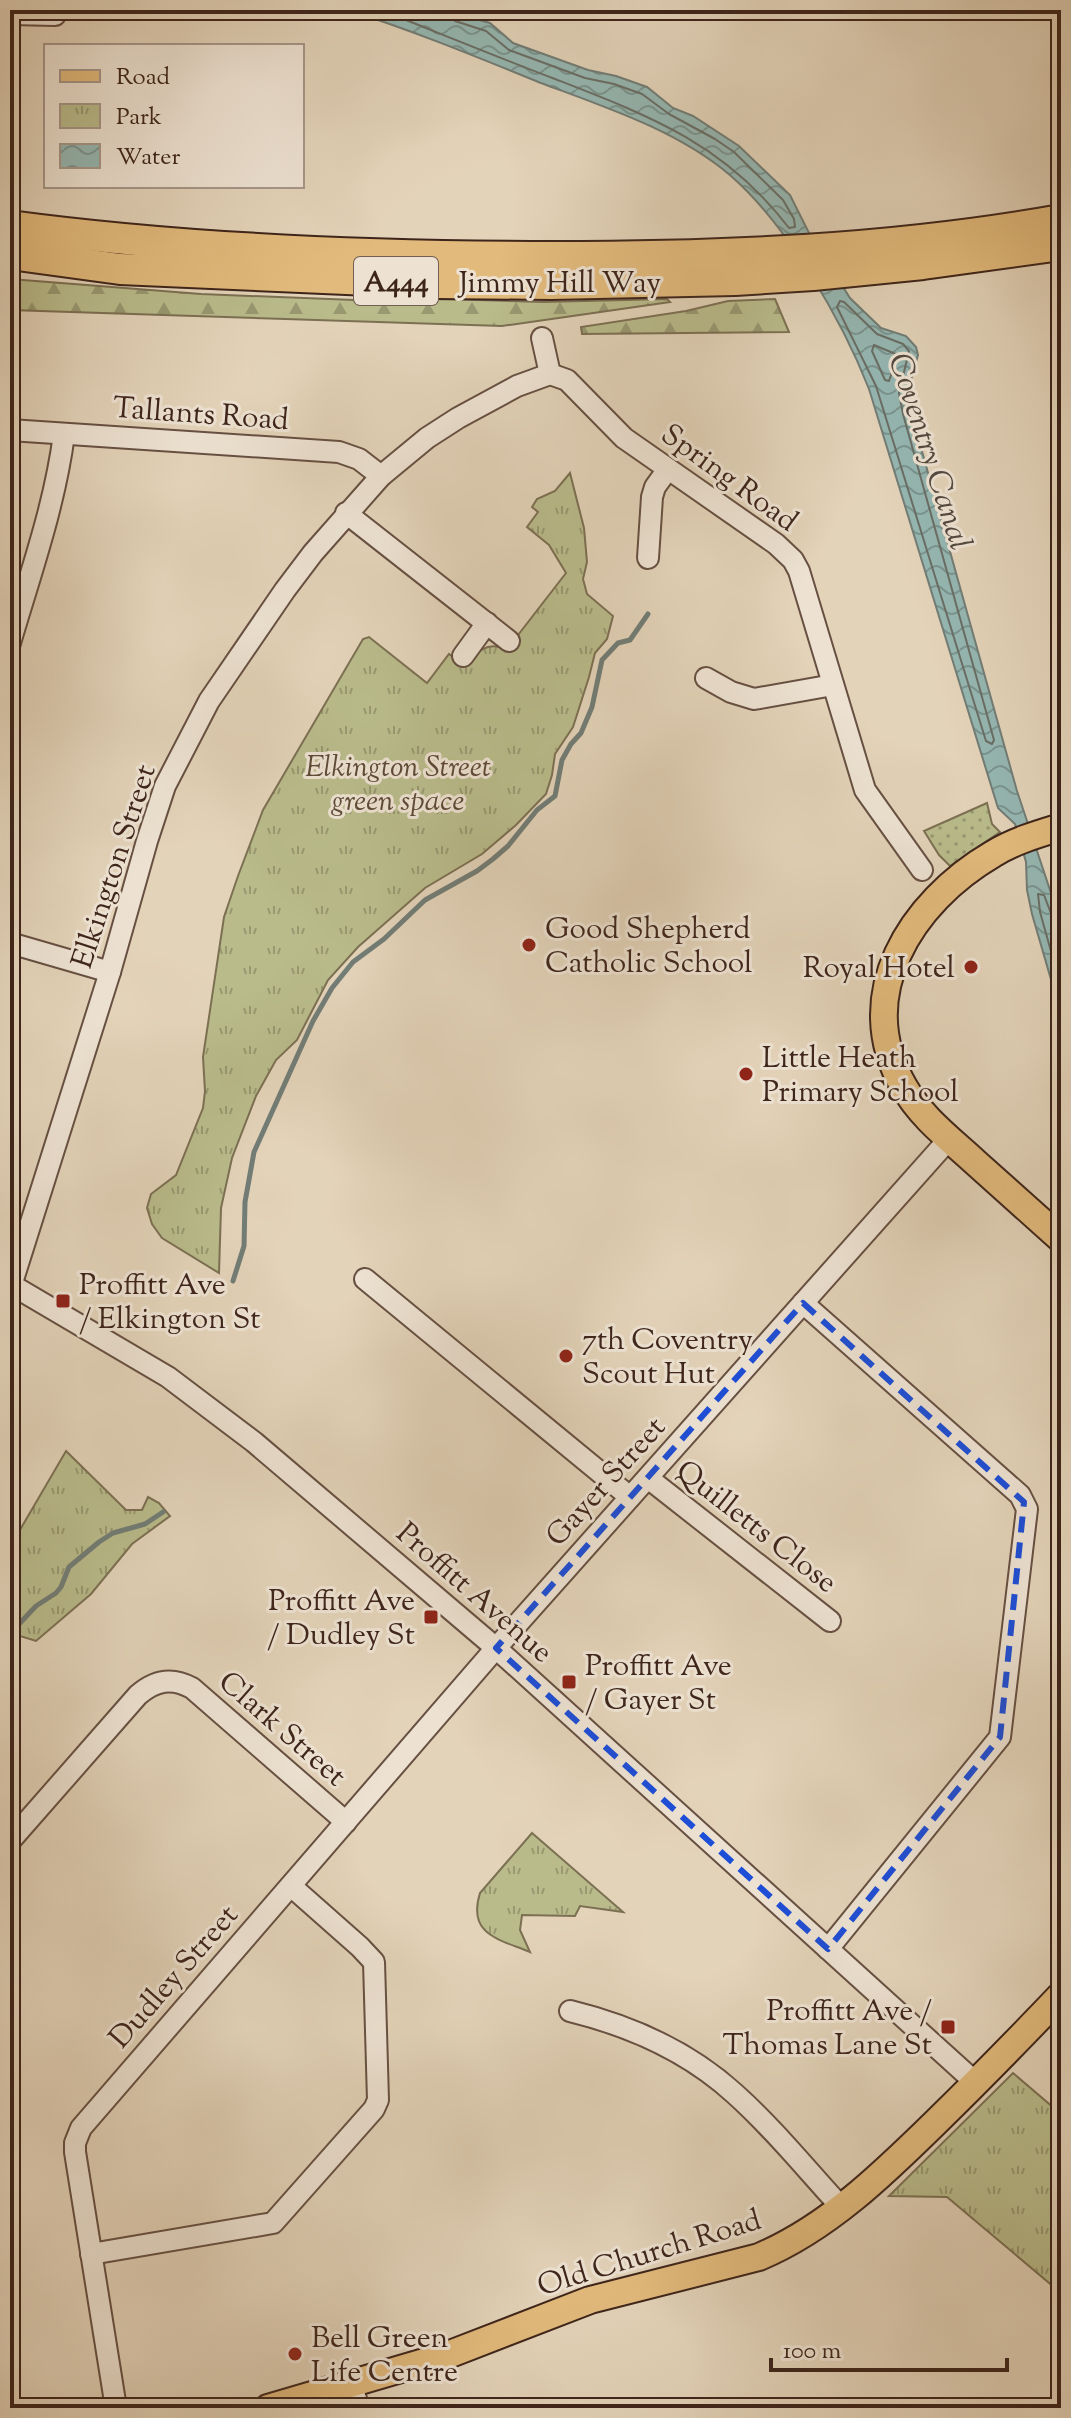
<svg xmlns="http://www.w3.org/2000/svg" width="1071" height="2418" viewBox="0 0 1071 2418" font-family="'Sorts Mill Goudy',serif">
	<style>
		.grass { fill: url(#grass-dots); stroke: #7c7053; stroke-width: 2 }
		.forest { fill: url(#forest-firs); stroke: #7c7053; stroke-width: 2 }
		.park { fill: url(#park-tufts); stroke: #7c7053; stroke-width: 2 }
		.water { fill: url(#water-waves); stroke: #727d76; stroke-width: 2 }
		.lines { fill: none; stroke-linecap: round; stroke-linejoin: round }
		.shore { stroke: #6a6e66; stroke-width: 2 }
		.stream { stroke: #727d76; stroke-width: 5 }
		.minor-casing { stroke: #675042; stroke-width: 24 }
		.major-casing { stroke: #3e251b; stroke-width: 30 }
		.highway-casing { stroke: #3e251b; stroke-width: 34 }
		.minor { stroke: #ede2d2; stroke-width: 20 }
		.major { stroke: #e2ba7c; stroke-width: 26 }
		.highway { stroke: #e2ba7c; stroke-width: 30 }
		.marked { fill: none; stroke: #1d4ed8; stroke-width: 6; stroke-dasharray: 16 10; stroke-linejoin: round }
		.poi-dot { fill: #8f2418; stroke: #ede2d2; stroke-width: 3 }
		.labels { text-anchor: middle; stroke-width: 6; stroke-linejoin: round; paint-order: stroke }
		.shield { fill: #ede2d2; stroke: #725e52; stroke-width: 2 }
		.shield-label { font-size: 28px; font-weight: bold; fill: #3e251b }
		.street-label { font-size: 30px; fill: #3e251b; stroke: #ede2d2 }
		.park-label { font-size: 30px; font-style: italic; fill: #5d4a37; stroke: #ede2d2 }
		.poi-label { font-size: 30px; fill: #3e251b; stroke: #ede2d2; text-anchor: start }
		.water-label { font-size: 32px; font-style: italic; fill: #544a41; stroke: #ede2d2 }
	</style>
	<defs>
		<pattern id="grass-dots" width="8" height="8" patternUnits="userSpaceOnUse" patternTransform="scale(2)"><rect width="8" height="8" fill="#b9bb8b"/><path d="M2 2h.1M6 6h.1" fill="none" stroke="#989871" stroke-width="1.8" stroke-linecap="round"/></pattern>
		<pattern id="forest-firs" width="22" height="20" patternUnits="userSpaceOnUse" patternTransform="scale(2)"><rect width="22" height="20" fill="#b9bb8b"/><path d="M5 1l3.5 6h-7zM16 11l3.5 6h-7z" fill="#989871"/></pattern>
		<pattern id="park-tufts" width="24" height="20" patternUnits="userSpaceOnUse" patternTransform="scale(2)"><rect width="24" height="20" fill="#b9bb8b"/><path d="M3 7l-1-3M5 7V3M7 7l1-3M15 17l-1-3M17 17v-4M19 17l1-3" fill="none" stroke="#989871"/></pattern>
		<pattern id="water-waves" width="16" height="10" patternUnits="userSpaceOnUse" patternTransform="scale(2)"><rect width="16" height="10" fill="#95b7b2"/><path d="M0 5q4-4 8 0t8 0" fill="none" stroke="#7b9590"/></pattern>
	</defs>
	<rect width="100%" height="100%" fill="#e3d3b9"/>
	<filter id="stains"><feTurbulence type="fractalNoise" baseFrequency=".0025" numOctaves="4"/><feColorMatrix values="0 0 0 0 .2 0 0 0 0 .09 0 0 0 0 .02 0 0 0 .5 -.17"/></filter>
	<radialGradient id="worn" r=".72"><stop offset=".6" stop-color="#630" stop-opacity="0"/><stop offset="1" stop-color="#630" stop-opacity=".3"/></radialGradient>
	<polygon class="grass" points="987,803 992,824 1000,832 950,866 939,855 924,831"/>
	<g class="forest">
		<polygon points="10,279 201,294 380,301 447,299 543,302 667,299 670,302 502,326 10,310"/>
		<polygon points="775,299 789,332 582,334 581,327 686,311 728,301"/>
	</g>
	<g class="park">
		<path d="M 570,473 L 584,528 L 587,562 L 583,579 L 587,594 L 613,616 L 607,639 L 595,653 L 589,677 L 573,727 L 555,754 L 552,775 L 546,794 L 516,825 L 482,854 L 425,888 L 358,947 L 328,980 L 297,1040 L 276,1060 L 256,1096 L 232,1158 L 221,1208 L 219,1273 L 162,1238 L 152,1224 L 147,1208 L 151,1194 L 176,1175 L 203,1108 L 205,1091 L 203,1057 L 224,917 L 238,876 L 263,810 L 363,639 L 369,637 L 427,683 L 449,654 L 465,666 C 477,652 486,641 505,649 L 509,641 L 518,635 L 566,573 L 549,545 L 527,527 L 538,512 L 532,507 L 537,499 L 555,491 Z"/>
		<polygon points="66,1451 126,1510 142,1510 148,1497 159,1503 170,1516 132,1544 91,1594 36,1641 17,1635 10,1641 10,1547"/>
		<path d="M 532,1833 L 623,1912 L 580,1906 L 575,1916 L 522,1915 L 520,1930 L 530,1952 C 499,1939 467,1935 480,1893 Z"/>
		<polygon points="1013,2073 1061,2114 1061,2293 947,2197 889,2196"/>
	</g>
	<path class="water" d="M 348,10 L 445,10 L 490,23 L 513,43 L 588,70 L 616,76 L 647,87 L 673,108 L 693,116 L 739,146 L 790,195 L 808,231 L 850,298 L 881,328 L 906,336 L 916,347 L 918,355 L 907,394 L 911,412 L 1017,791 L 1061,923 L 1061,1014 L 1032,914 L 1027,890 L 1026,862 L 1015,824 L 998,808 L 869,389 C 842,320 787,225 731,176 C 679,131 605,107 541,83 C 477,57 414,31 348,10 Z"/>
	<g class="lines">
		<g class="shore">
			<path d="M 375,10 L 406,20 C 456,40 505,60 555,79 C 650,116 725,144 789,228 L 795,227 L 794,219 L 783,200 L 734,152 L 715,139 L 669,114 L 642,94 L 614,84 L 585,78 L 509,50 L 486,31 L 455,21 L 451,16 L 451,10"/>
			<polygon points="840,301 844,302 877,334 903,344 909,351 899,393 903,414 994,740 992,744 986,741 876,386 837,307"/>
			<polygon points="874,345 898,355 889,381 885,380 872,351"/>
			<polyline points="1061,919 1052,916 1044,895 1038,894 1040,912 1061,987"/>
		</g>
		<g class="stream">
			<polyline points="233,1281 244,1246 245,1202 254,1152 313,1021 332,988 353,962 384,939 425,900 477,871 493,859 508,846 537,810 555,796 562,760 571,744 581,733 592,707 602,660 618,643 630,640 648,614"/>
			<polyline points="10,1630 20,1623 36,1606 56,1593 61,1587 69,1567 99,1542 113,1533 145,1524 163,1512"/>
		</g>
		<defs>
			<g id="minor">
				<polyline points="10,14 55,15"/>
				<polyline points="542,338 550,374 567,380 624,438 776,544 793,560 799,571 865,790 922,870"/>
				<polyline points="10,430 339,452 359,459 381,476"/>
				<polyline points="346,513 509,641"/>
				<polyline points="648,558 652,497 655,487 668,469"/>
				<path d="M 10,643 C 30,575 55,505 64,434"/>
				<polyline points="463,656 487,623"/>
				<polyline points="706,678 731,692 754,699 833,685"/>
				<polyline points="10,943 110,972"/>
				<polyline points="365,1279 630,1497"/>
				<polyline points="10,1284 168,1377 254,1442 496,1648 976,2083"/>
				<polyline points="10,1289 110,972 147,841 165,786 209,701 285,590 313,553 381,476 427,438 458,418 517,386 550,374"/>
				<polyline points="803,1303 1020,1495 1027,1509 1000,1737 828,1949"/>
				<polyline points="648,1478 830,1621"/>
				<path d="M 10,1841 L 138,1695 C 155,1680 172,1677 192,1688 L 346,1822"/>
				<path d="M 570,2011 C 631,2026 688,2051 735,2094 C 773,2128 806,2169 841,2207"/>
				<polyline points="91,2254 273,2223 374,2109 378,2100 374,1962 360,1947 291,1886"/>
				<polyline points="351,2384 359,2408"/>
				<polyline points="116,2408 75,2152 75,2143 81,2128 496,1648 949,1139"/>
			</g>
			<g id="major">
				<path d="M 1061,827 C 1038,834 1014,841 993,854 C 911,902 851,995 904,1087 C 921,1117 950,1139 975,1162 C 1003,1187 1032,1213 1061,1239"/>
				<path d="M 268,2408 L 445,2356 L 590,2300 L 759,2257 C 828,2228 884,2173 937,2121 C 979,2080 1020,2038 1061,1995"/>
			</g>
			<g id="highway">
				<path d="M 10,226 C 190,250 372,257 554,257 C 723,257 894,250 1061,220"/>
				<polyline points="10,254 120,269 438,283 551,284 735,280 813,275 923,264 1061,245"/>
			</g>
		</defs>
		<use href="#minor" class="minor-casing"/>
		<use href="#major" class="major-casing"/>
		<use href="#highway" class="highway-casing"/>
		<use href="#minor" class="minor"/>
		<use href="#major" class="major"/>
		<use href="#highway" class="highway"/>
	</g>
	<path class="marked" d="M 803,1303 L 1024,1502 L 1000,1737 L 828,1949 L 496,1648 Z"/>
	<g class="poi-dot">
		<circle cx="529" cy="945" r="8"/>
		<circle cx="971" cy="967" r="8"/>
		<circle cx="746" cy="1074" r="8"/>
		<rect x="55" y="1293" width="16" height="16" rx="4"/>
		<circle cx="566" cy="1356" r="8"/>
		<rect x="423" y="1609" width="16" height="16" rx="4"/>
		<rect x="561" y="1674" width="16" height="16" rx="4"/>
		<rect x="940" y="2019" width="16" height="16" rx="4"/>
		<circle cx="295" cy="2354" r="8"/>
	</g>
	<g class="labels">
		<rect class="shield" x="354" y="257" width="84" height="48" rx="6"/>
		<g class="shield-label">
			<text x="396" y="291">A444</text>
		</g>
		<g class="street-label">
			<text x="560" y="292">Jimmy Hill Way</text>
			<text transform="translate(201 413) rotate(4)" y="10">Tallants Road</text>
			<text transform="translate(730 477) rotate(36)" y="10">Spring Road</text>
			<text transform="translate(113 866) rotate(-72)" y="10">Elkington Street</text>
			<text transform="translate(605 1481) rotate(-48)" y="10">Gayer Street</text>
			<text transform="translate(757 1526) rotate(38)" y="10">Quilletts Close</text>
			<text transform="translate(475 1592) rotate(41)" y="10">Proffitt Avenue</text>
			<text transform="translate(283 1728) rotate(41)" y="10">Clark Street</text>
			<text transform="translate(173 1976) rotate(-49)" y="10">Dudley Street</text>
			<text transform="translate(649 2252) rotate(-17)" y="10">Old Church Road</text>
		</g>
		<g class="park-label">
			<text x="398" y="776">Elkington Street<tspan x="398" dy="34">green space</tspan></text>
		</g>
		<g class="poi-label">
			<text x="545" y="938">Good Shepherd<tspan x="545" dy="34">Catholic School</tspan></text>
			<text x="955" y="977" text-anchor="end">Royal Hotel</text>
			<text x="762" y="1067">Little Heath<tspan x="762" dy="34">Primary School</tspan></text>
			<text x="79" y="1294">Proffitt Ave<tspan x="79" dy="34">/ Elkington St</tspan></text>
			<text x="582" y="1349">7th Coventry<tspan x="582" dy="34">Scout Hut</tspan></text>
			<text x="415" y="1610" text-anchor="end">Proffitt Ave<tspan x="415" dy="34">/ Dudley St</tspan></text>
			<text x="585" y="1675">Proffitt Ave<tspan x="585" dy="34">/ Gayer St</tspan></text>
			<text x="932" y="2020" text-anchor="end">Proffitt Ave /<tspan x="932" dy="34">Thomas Lane St</tspan></text>
			<text x="311" y="2347">Bell Green<tspan x="311" dy="34">Life Centre</tspan></text>
		</g>
		<g class="water-label">
			<text transform="translate(931 451) rotate(72)" y="11">Coventry Canal</text>
		</g>
	</g>
	<rect width="1071" height="2418" fill="none" stroke="#e3d3b9" stroke-width="40"/>
	<rect x="12" y="12" width="1047" height="2394" fill="none" stroke="#3e251b" stroke-width="4"/>
	<rect x="20" y="20" width="1031" height="2378" fill="none" stroke="#3e251b" stroke-width="2"/>
	<rect x="44" y="44" width="260" height="144" fill="#ede2d2" stroke="#a79689" stroke-width="2"/>
	<rect x="60" y="70" width="40" height="12" fill="#e2ba7c" stroke="#a79689" stroke-width="2"/>
	<text x="116" y="84" font-size="24" fill="#3e251b">Road</text>
	<rect x="60" y="104" width="40" height="24" fill="url(#park-tufts)" stroke="#a79689" stroke-width="2"/>
	<text x="116" y="124" font-size="24" fill="#3e251b">Park</text>
	<rect x="60" y="144" width="40" height="24" fill="url(#water-waves)" stroke="#a79689" stroke-width="2"/>
	<text x="116" y="164" font-size="24" fill="#3e251b">Water</text>
	<path d="M771 2358v12h236v-12" fill="none" stroke="#3e251b" stroke-width="4"/>
	<text x="783" y="2358" font-size="24" fill="#3e251b" stroke="#ede2d2" stroke-width="6" paint-order="stroke">100 m</text>
	<rect width="100%" height="100%" filter="url(#stains)"/>
	<rect width="100%" height="100%" fill="url(#worn)"/>
</svg>
